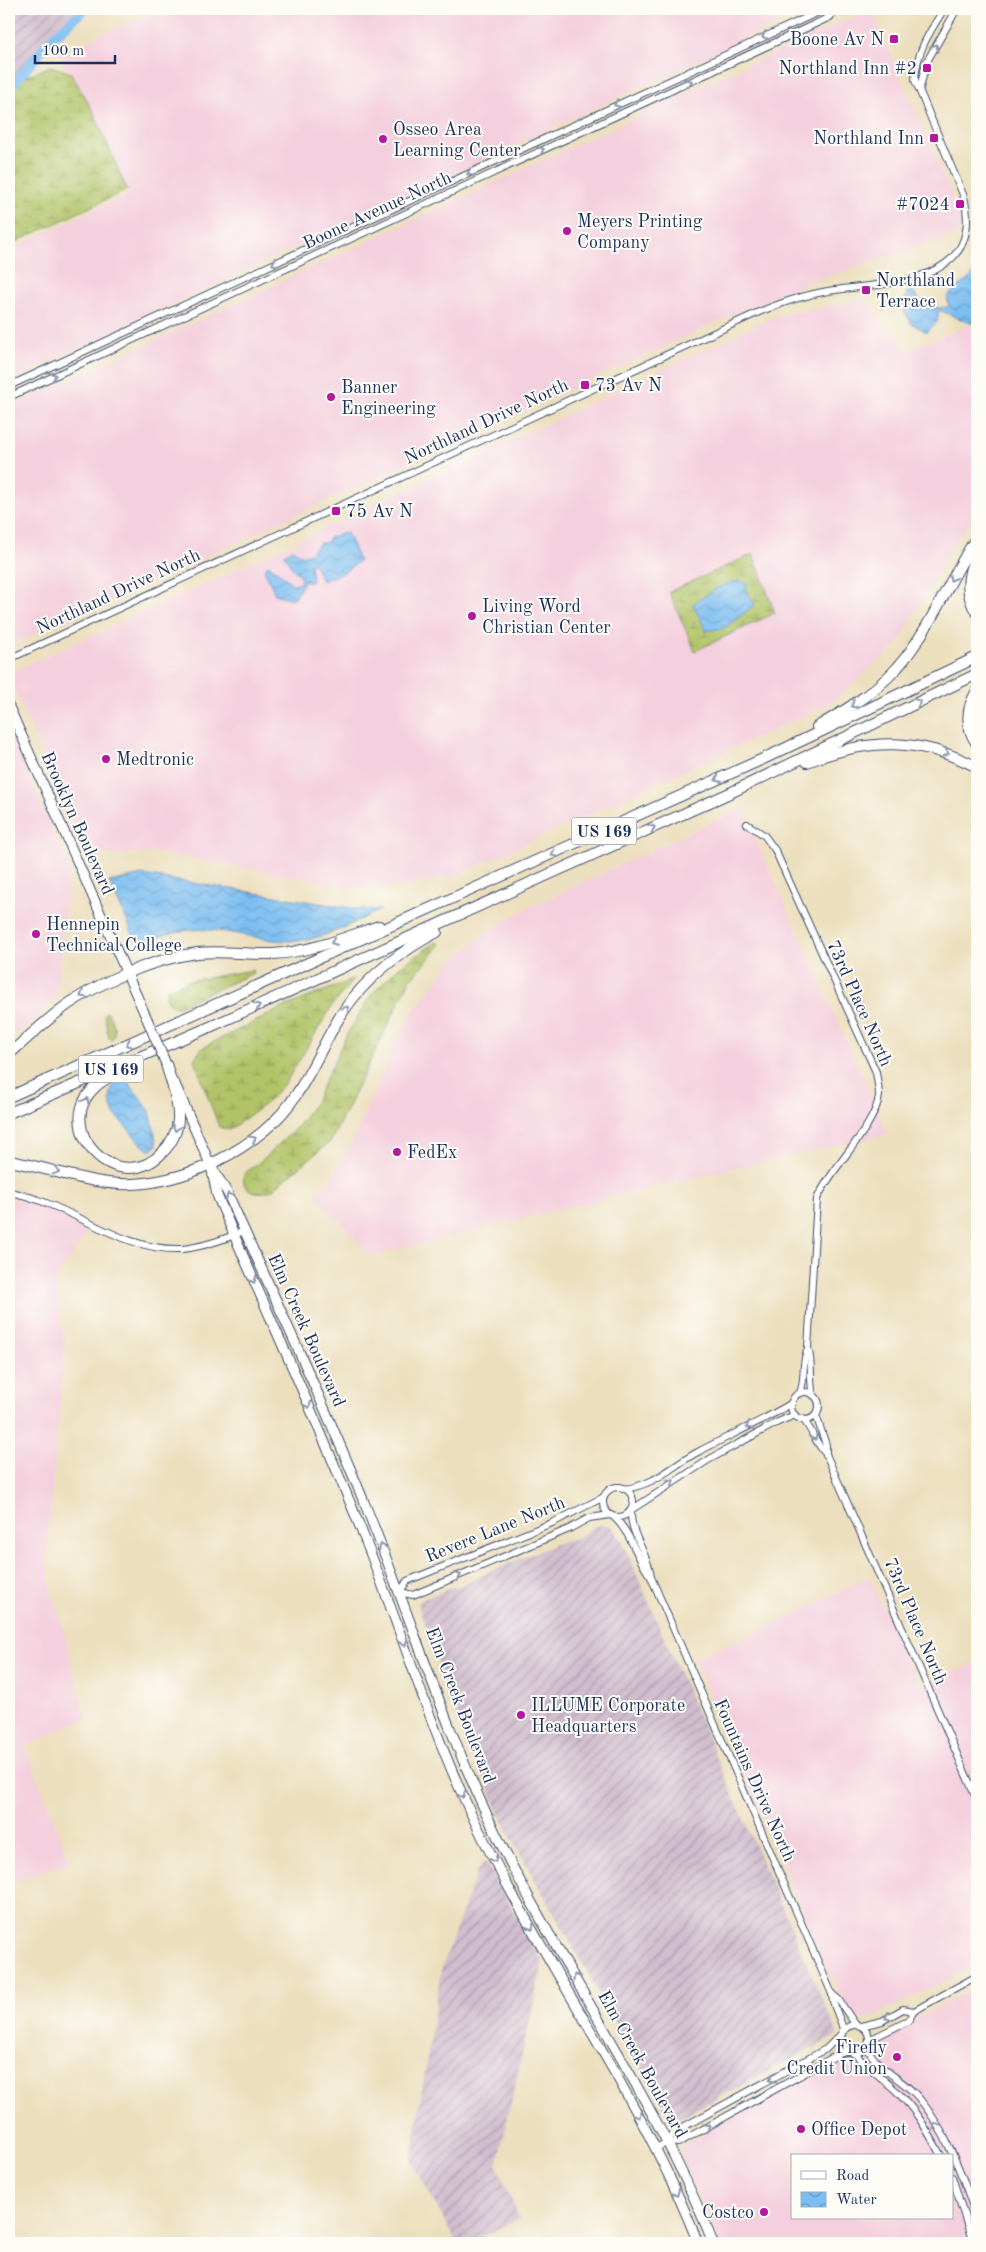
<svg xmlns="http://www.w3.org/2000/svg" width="986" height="2252" viewBox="0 0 986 2252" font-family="'Old Standard TT',serif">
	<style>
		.built { fill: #f4cfdd; fill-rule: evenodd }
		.industrial { fill: url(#industrial-furrows) }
		.wetland { fill: url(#wetland-marsh); stroke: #667962 }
		.water { fill: url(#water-waves); stroke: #4c76a8 }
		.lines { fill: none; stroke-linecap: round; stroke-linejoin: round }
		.river { stroke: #7cbef1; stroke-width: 10 }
		.minor-casing { stroke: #3a496c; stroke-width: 8 }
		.major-casing { stroke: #3a496c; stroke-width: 11 }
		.highway-casing { stroke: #3a496c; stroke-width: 12 }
		.minor { stroke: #fff; stroke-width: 6 }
		.major { stroke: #fff; stroke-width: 9 }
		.highway { stroke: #fff; stroke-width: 10 }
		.major-bridge-casing { stroke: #3a496c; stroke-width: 11; stroke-linecap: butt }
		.major-bridge { stroke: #fff; stroke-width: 9 }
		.oneway { stroke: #8d97ae }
		.poi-dot { fill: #b5179e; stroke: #fdfcf7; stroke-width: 2 }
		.labels { text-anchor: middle; stroke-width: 4; stroke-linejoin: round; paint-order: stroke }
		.shield { fill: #fdfcf7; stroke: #5f6c8c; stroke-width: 1 }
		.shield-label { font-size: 16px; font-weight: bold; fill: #1b2f5e }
		.poi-label { font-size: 18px; fill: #1b2f5e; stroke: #fdfcf7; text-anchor: start }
		.street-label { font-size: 18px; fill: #1b2f5e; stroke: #fdfcf7 }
	</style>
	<defs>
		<pattern id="industrial-furrows" width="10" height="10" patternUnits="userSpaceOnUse" patternTransform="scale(1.25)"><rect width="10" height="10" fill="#d0bdcd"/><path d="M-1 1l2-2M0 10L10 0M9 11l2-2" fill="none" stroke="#a89aaa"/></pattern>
		<pattern id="wetland-marsh" width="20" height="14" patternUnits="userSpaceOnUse" patternTransform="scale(1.25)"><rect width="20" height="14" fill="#b1c366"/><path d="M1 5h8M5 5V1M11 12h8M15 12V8" fill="none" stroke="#8f9f57"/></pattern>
		<pattern id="water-waves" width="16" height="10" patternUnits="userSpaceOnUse" patternTransform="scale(1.25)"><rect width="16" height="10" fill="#7cbef1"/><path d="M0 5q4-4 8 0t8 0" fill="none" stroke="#659bc6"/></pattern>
	</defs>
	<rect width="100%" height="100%" fill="#fdfcf7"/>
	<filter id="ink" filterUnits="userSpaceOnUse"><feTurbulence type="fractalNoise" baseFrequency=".02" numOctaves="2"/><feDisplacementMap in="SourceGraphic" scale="10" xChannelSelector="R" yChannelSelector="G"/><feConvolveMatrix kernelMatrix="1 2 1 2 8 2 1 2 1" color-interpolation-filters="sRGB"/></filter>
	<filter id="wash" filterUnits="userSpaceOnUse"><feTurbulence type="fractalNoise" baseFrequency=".0096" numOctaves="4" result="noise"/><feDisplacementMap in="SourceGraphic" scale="20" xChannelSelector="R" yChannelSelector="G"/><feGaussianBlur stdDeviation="1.12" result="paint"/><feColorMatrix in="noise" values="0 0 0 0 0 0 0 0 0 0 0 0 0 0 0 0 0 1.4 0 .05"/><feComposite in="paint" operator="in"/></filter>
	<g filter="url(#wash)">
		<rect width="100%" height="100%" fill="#ecdfbd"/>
		<g class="built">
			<polygon points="162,9 808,9 9,380 9,250 126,195 59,53"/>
			<polygon points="869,9 871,9 961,216 957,234 810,282 748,308 9,646 9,408"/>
			<polygon points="864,299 907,351 969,325 977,327 977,513 947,554 898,644 831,703 459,874 406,887 356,888 156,852 89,856 9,678 9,673 206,584 774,317"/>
			<polygon points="9,731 69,869 56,999 9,1040"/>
			<polygon points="742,808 888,1134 646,1188 370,1256 315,1194 331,1178 343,1161 401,1033 413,1012 449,964 481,937 518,913"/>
			<polygon points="9,1198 45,1207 89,1229 54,1282 65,1345 46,1556 50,1588 60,1617 86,1719 25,1746 70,1862 9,1883"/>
			<polygon points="869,1576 920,1687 977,1662 977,1965 872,2017 864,2018 851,2014 841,1999 693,1658 765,1630"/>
			<path d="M 977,1986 L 977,2243 L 720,2243 L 680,2154 L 680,2148 L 684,2144 ZM 792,2156 L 952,2156 L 952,2218 L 792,2218 Z"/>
		</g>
		<g class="industrial">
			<polygon points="9,9 83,9 9,83"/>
			<polygon points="602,1525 612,1527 622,1541 838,2035 675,2120 670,2120 507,1830 457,1717 417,1602 450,1588 461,1586 486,1573 556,1544 579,1537 593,1527"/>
			<polygon points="486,1862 543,1962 497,2165 519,2218 470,2243 457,2243 411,2160 441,1970 478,1869"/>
		</g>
		<g class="wetland">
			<polygon points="51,66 71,73 93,111 127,190 9,245 9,94 25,77"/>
			<polygon points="753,554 775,613 695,651 669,592"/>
			<path d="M 436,942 L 439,943 L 440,946 L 410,980 L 331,1141 L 272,1190 C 259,1195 240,1193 244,1174 L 262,1160 L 296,1128 L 315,1102 L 346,1036 L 370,996 L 398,968 Z"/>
			<polygon points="252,970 253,973 249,975 176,1007 170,1005 166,997 167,989 189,981"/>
			<polygon points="354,979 334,1003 286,1082 264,1105 229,1130 219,1127 194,1059 202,1048 284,1007"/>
			<path d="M 105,1012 L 108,1013 C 112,1021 118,1031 112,1039 L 109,1038 L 104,1015 Z"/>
		</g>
		<g class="water">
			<path d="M 975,272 L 977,272 L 977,323 L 968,322 L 939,310 L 937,322 L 927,332 L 911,323 L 902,307 L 907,292 L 913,291 L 923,304 L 932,309 C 938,306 943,309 949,306 L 947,297 C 953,289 966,284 975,272 Z"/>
			<path d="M 347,532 L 359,561 L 344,572 L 322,581 L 314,564 L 310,563 L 312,581 L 308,583 L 305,580 L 295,597 L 291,599 L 275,594 L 264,569 L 268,565 C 279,570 284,578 294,585 L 300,583 L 301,577 L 293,569 L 284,554 L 292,549 L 303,556 L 310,553 L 319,543 L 326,543 L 329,538 Z"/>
			<polygon points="740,580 747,585 746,591 755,605 724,628 706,631 693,604 717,588"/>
			<path d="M 142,875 L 357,909 L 381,910 C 360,919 332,935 310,939 C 267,947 229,926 189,930 C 170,932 155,938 138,945 L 109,882 Z"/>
			<path d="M 125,1078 L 150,1111 L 157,1145 L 150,1151 C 141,1145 137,1139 130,1131 C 115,1115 104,1107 114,1083 Z"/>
		</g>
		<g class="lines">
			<path class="river" d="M 9,89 L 54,36 C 67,28 74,16 86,9"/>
		</g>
	</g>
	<g filter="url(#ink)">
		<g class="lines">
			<defs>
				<g id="minor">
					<polyline points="920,88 926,63 957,9"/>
					<polyline points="9,386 825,9"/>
					<polyline points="9,397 830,17 836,9"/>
					<path d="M 9,659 L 759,312 C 781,303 804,295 828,291 C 883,282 986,287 964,197 L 915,80 C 916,52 930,31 944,9"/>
					<path d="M 747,824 L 764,835 L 775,850 L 876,1072 C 877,1080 879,1088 879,1096 C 875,1128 831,1167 817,1199 L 808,1348 C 813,1363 809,1379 813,1395"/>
					<path d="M 9,1192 C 69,1202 119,1252 182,1249 C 204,1247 225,1239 244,1231"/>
					<circle cx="805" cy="1406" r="14"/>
					<path d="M 800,1393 C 806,1378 801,1362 808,1348"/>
					<polyline points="816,1415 826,1445 826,1454 977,1800"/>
					<path d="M 803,1419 C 812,1430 816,1444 826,1454"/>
					<circle cx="618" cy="1502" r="15"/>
					<path d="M 624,1489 C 655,1485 669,1468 696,1453 C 728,1436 761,1422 792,1403"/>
					<polyline points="604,1497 552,1523 407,1581 400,1592 413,1595 569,1529 589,1518 610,1515"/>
					<path d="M 614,1517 C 632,1534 636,1558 651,1577 L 832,1994 C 832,2006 841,2018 843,2030"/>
					<path d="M 651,1576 C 648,1553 629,1533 631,1510 L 710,1459 L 778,1422 L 795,1415"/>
					<polyline points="832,1994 838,1999 855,2024"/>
					<circle cx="855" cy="2039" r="14"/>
					<polyline points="861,2026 882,2021 903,2009 914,2011"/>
					<polyline points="869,2040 908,2021 914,2011 977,1976"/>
					<path d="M 867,2046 C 875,2069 902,2078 918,2097 C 946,2130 963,2177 977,2218"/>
					<path d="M 854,2053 C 869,2070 888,2081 903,2098 C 919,2115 930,2135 941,2156"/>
					<polyline points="668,2142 678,2143 839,2054 849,2051"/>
					<polyline points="656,2148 668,2142 674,2132 826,2049 841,2034"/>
					<polyline points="952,2177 973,2243"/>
				</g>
				<g id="major">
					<polyline points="9,707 147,1019"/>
					<path d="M 175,1084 L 210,1164 L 227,1192 C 274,1297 323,1400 366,1507 C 410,1615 444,1726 495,1832 C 563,1972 656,2098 713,2243"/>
					<path d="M 212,1171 L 217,1195 C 266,1311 320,1425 366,1542 C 401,1630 428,1721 468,1807 C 537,1956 638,2089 698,2243"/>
				</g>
				<g id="highway">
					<path d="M 977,553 C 967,573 964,594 977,613"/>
					<path d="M 977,691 C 966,708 965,727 977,744"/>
					<path d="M 817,727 C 846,710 874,693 897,668 C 931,629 949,579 977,537"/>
					<path d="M 807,762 C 868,738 919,737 977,767"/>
					<path d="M 9,1054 C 29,1037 48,1018 70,1003 C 106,979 154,959 197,953 C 222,950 247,955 273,954 C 310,952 344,938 379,926"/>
					<path d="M 121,1070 C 113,1075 102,1080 95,1087 C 51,1128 116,1199 162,1153 C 171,1144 177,1133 178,1120 C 179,1102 171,1081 166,1064"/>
					<polyline points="9,1097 763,759 977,657"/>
					<polyline points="9,1113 212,1026 732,792 977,674"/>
					<path d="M 9,1161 C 46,1167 83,1182 120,1184 C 182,1187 263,1147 296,1095 C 317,1064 330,1026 354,997 C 377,969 405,949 437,932"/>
				</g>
			</defs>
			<use href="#minor" class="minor-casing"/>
			<use href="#major" class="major-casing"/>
			<use href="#highway" class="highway-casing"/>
			<use href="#minor" class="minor"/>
			<use href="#major" class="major"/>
			<use href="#highway" class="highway"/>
			<defs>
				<polyline id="major-bridge" points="147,1019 166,1064"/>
			</defs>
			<use href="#major-bridge" class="major-bridge-casing"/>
			<use href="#major-bridge" class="major-bridge"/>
		</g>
		<defs><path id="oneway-chevron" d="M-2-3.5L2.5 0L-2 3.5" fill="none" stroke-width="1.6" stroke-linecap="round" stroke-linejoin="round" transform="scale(1.25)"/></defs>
		<g class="oneway">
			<use href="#oneway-chevron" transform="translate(765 36) rotate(155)"/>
			<use href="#oneway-chevron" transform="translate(935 47) rotate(-63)"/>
			<use href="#oneway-chevron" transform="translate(689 82) rotate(-25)"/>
			<use href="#oneway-chevron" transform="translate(617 104) rotate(155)"/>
			<use href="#oneway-chevron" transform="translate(541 150) rotate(-25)"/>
			<use href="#oneway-chevron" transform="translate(470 173) rotate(155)"/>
			<use href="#oneway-chevron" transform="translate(275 263) rotate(155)"/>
			<use href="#oneway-chevron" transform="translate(53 376) rotate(-25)"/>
			<use href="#oneway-chevron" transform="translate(952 578) rotate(118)"/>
			<use href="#oneway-chevron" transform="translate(918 702) rotate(-26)"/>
			<use href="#oneway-chevron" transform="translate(854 705) rotate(148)"/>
			<use href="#oneway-chevron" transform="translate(946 753) rotate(19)"/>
			<use href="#oneway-chevron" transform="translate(718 779) rotate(156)"/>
			<use href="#oneway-chevron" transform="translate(652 828) rotate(-24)"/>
			<use href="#oneway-chevron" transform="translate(554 854) rotate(156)"/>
			<use href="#oneway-chevron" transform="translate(334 942) rotate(160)"/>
			<use href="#oneway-chevron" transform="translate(83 995) rotate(150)"/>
			<use href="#oneway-chevron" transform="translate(257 1006) rotate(-25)"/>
			<use href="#oneway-chevron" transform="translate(346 1009) rotate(-56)"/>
			<use href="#oneway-chevron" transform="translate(129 1044) rotate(156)"/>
			<use href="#oneway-chevron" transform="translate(86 1101) rotate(-62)"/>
			<use href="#oneway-chevron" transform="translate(176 1128) rotate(104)"/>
			<use href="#oneway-chevron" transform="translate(253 1139) rotate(-31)"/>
			<use href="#oneway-chevron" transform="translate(56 1171) rotate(15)"/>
			<use href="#oneway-chevron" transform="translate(229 1196) rotate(-115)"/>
			<use href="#oneway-chevron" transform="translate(253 1280) rotate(67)"/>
			<use href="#oneway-chevron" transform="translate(308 1405) rotate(67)"/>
			<use href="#oneway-chevron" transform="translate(749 1426) rotate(154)"/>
			<use href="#oneway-chevron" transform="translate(814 1437) rotate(64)"/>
			<use href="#oneway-chevron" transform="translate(671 1482) rotate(-33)"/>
			<use href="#oneway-chevron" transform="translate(382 1547) rotate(-112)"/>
			<use href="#oneway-chevron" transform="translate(458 1576) rotate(-23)"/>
			<use href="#oneway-chevron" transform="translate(404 1643) rotate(70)"/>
			<use href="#oneway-chevron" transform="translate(462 1795) rotate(66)"/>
			<use href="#oneway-chevron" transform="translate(494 1859) rotate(63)"/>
			<use href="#oneway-chevron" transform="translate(531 1927) rotate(60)"/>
			<use href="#oneway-chevron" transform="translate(576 1977) rotate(-120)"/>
			<use href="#oneway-chevron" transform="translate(888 2017) rotate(151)"/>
			<use href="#oneway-chevron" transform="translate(772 2079) rotate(152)"/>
			<use href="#oneway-chevron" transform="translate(638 2115) rotate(61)"/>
			<use href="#oneway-chevron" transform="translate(936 2126) rotate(-121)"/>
			<use href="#oneway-chevron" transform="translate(707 2127) rotate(-28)"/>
			<use href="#oneway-chevron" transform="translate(676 2193) rotate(65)"/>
		</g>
	</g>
	<g class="poi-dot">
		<rect x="889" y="34" width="10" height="10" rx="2.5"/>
		<rect x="922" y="63" width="10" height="10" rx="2.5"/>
		<rect x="929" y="133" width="10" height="10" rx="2.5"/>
		<circle cx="383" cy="139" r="5"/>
		<rect x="955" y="199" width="10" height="10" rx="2.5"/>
		<circle cx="567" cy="231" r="5"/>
		<rect x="861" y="285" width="10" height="10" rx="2.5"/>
		<rect x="580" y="380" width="10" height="10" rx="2.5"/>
		<circle cx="331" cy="397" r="5"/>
		<rect x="331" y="506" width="10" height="10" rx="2.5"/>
		<circle cx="472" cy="616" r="5"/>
		<circle cx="106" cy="759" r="5"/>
		<circle cx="36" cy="934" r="5"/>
		<circle cx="397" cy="1152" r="5"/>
		<circle cx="521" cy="1715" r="5"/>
		<circle cx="897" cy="2057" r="5"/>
		<circle cx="801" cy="2129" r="5"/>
		<circle cx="764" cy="2212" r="5"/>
	</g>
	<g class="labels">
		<g class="shield">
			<rect x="571.5" y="817.5" width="65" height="27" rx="4"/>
			<rect x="78.5" y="1055.5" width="65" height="27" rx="4"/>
		</g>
		<g class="shield-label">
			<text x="604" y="837">US 169</text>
			<text x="111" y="1075">US 169</text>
		</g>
		<g class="poi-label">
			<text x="884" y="45" text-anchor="end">Boone Av N</text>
			<text x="917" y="74" text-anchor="end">Northland Inn #2</text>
			<text x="393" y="135">Osseo Area<tspan x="393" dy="21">Learning Center</tspan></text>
			<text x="924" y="144" text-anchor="end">Northland Inn</text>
			<text x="950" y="210" text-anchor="end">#7024</text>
			<text x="577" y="227">Meyers Printing<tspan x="577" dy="21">Company</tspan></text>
			<text x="876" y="286">Northland<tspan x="876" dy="21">Terrace</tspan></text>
			<text x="595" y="391">73 Av N</text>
			<text x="341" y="393">Banner<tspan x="341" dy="21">Engineering</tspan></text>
			<text x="346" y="517">75 Av N</text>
			<text x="482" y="612">Living Word<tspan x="482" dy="21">Christian Center</tspan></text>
			<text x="116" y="765">Medtronic</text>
			<text x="46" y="930">Hennepin<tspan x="46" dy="21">Technical College</tspan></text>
			<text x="407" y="1158">FedEx</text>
			<text x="531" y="1711">ILLUME Corporate<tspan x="531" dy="21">Headquarters</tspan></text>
			<text x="887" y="2053" text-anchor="end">Firefly<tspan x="887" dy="21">Credit Union</tspan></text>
			<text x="811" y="2135">Office Depot</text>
			<text x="754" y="2218" text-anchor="end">Costco</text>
		</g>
		<g class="street-label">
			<text transform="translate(377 210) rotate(-25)" y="6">Boone Avenue North</text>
			<text transform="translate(486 421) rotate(-25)" y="6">Northland Drive North</text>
			<text transform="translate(118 591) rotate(-25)" y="6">Northland Drive North</text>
			<text transform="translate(78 823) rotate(66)" y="6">Brooklyn Boulevard</text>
			<text transform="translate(860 1003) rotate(66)" y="6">73rd Place North</text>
			<text transform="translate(307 1330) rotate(66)" y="6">Elm Creek Boulevard</text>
			<text transform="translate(495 1529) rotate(-22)" y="6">Revere Lane North</text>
			<text transform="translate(916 1621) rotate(67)" y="6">73rd Place North</text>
			<text transform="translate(461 1705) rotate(69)" y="6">Elm Creek Boulevard</text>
			<text transform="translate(755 1780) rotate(66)" y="6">Fountains Drive North</text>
			<text transform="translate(643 2064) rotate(61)" y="6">Elm Creek Boulevard</text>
		</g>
	</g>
	<rect width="986" height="2252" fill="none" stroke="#fdfcf7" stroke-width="30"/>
	<rect x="791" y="2154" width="162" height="65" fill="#fdfcf7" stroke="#a3aaba"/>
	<rect x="801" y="2171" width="25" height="8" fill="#ffffff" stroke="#a3aaba"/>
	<text x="836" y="2180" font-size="15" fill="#1b2f5e">Road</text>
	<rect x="801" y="2192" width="25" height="15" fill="url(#water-waves)" stroke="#a3aaba"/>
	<text x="836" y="2204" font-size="15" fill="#1b2f5e">Water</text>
	<path d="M35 55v8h80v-8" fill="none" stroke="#1b2f5e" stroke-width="2.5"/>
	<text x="42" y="55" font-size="15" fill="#1b2f5e" stroke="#fdfcf7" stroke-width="4" paint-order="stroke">100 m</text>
</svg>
